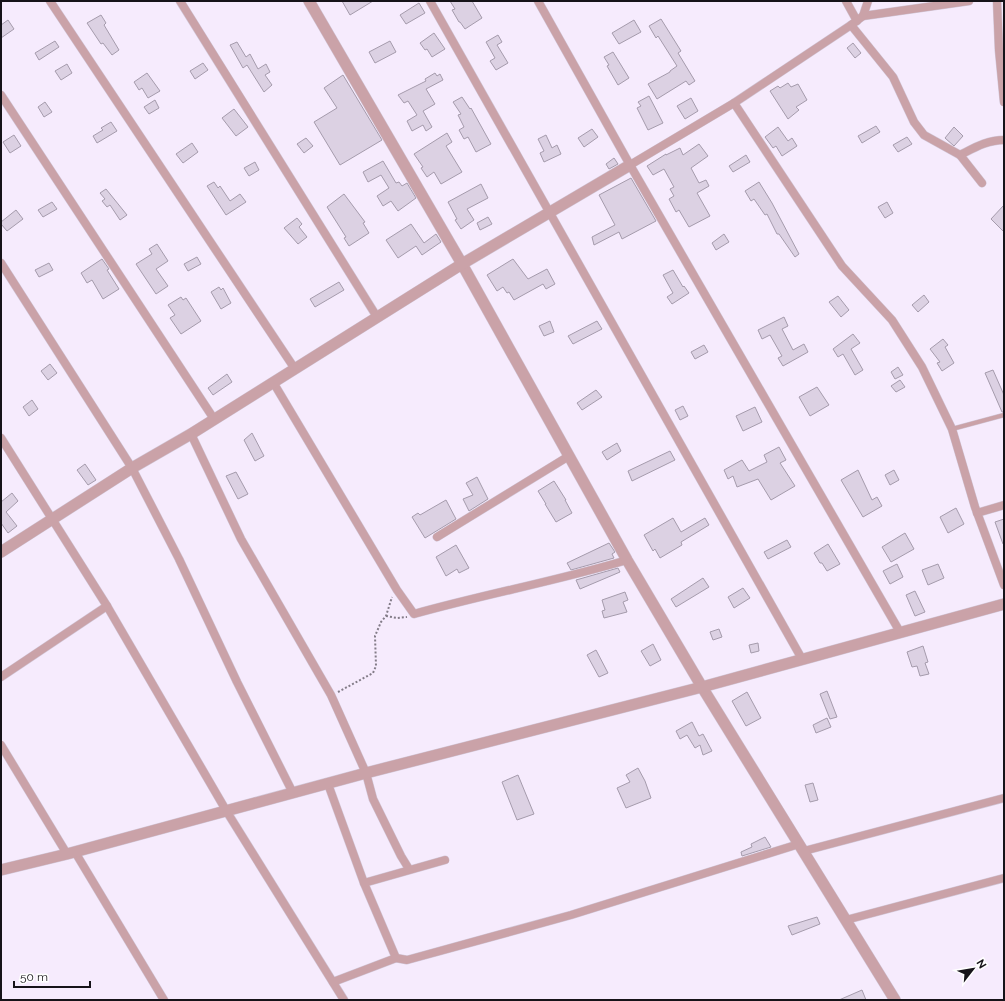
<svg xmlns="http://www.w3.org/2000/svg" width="1005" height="1001" viewBox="0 0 1005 1001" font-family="Raleway,sans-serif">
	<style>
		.building { fill: #dcd1e3; stroke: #a59bac }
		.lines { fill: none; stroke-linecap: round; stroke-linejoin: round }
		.service-casing { stroke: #d2c8d9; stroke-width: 5 }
		.minor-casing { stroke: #d2c8d9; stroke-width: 9 }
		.tertiary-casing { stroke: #d2c8d9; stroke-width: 12 }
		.path { stroke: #837c88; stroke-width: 2; stroke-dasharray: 2 2; stroke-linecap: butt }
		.service { stroke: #caa2a8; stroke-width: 4 }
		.minor { stroke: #caa2a8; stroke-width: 8 }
		.tertiary { stroke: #caa2a8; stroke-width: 11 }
	</style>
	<rect width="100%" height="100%" fill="#f6ebfd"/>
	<g class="building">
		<polygon points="342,1 373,1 350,15"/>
		<polygon points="450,1 472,1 482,18 465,29 460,22 459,22 452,10 455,9"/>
		<polygon points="419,3 425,13 406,24 400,15"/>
		<polygon points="101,15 106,23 104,25 119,50 112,55 103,43 101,44 87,23"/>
		<polygon points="661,19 681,51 678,53 695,81 689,85 686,81 657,99 648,84 670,72 670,71 677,66 658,36 656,38 649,26"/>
		<polygon points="8,20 14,29 1,38 1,25"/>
		<polygon points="634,20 641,32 619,44 612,33"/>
		<polygon points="434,33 445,49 432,57 427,49 425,50 420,43"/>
		<polygon points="498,35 502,42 497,45 508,63 496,70 490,61 495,58 486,42"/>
		<polygon points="55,41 59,47 39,60 35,53"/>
		<polygon points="390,41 396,52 375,63 369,52"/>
		<polygon points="237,42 246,57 250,54 258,69 266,64 270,72 265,75 272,85 264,92 247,65 243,68 230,45"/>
		<polygon points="853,43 861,53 855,58 847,48"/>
		<polygon points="613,52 629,78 618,85 607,66 609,65 604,57"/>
		<polygon points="203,63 208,70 195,79 190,71"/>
		<polygon points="67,64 72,73 61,80 55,71"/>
		<polygon points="147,73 160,91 148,98 142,88 139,90 134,82"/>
		<polygon points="435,73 437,76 440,74 443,80 426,89 435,104 423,111 432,127 426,131 423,125 412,131 407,121 417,115 408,101 404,103 398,95 426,81 425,79"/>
		<polygon points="343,75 382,140 340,165 314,122 337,108 324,88"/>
		<polygon points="788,83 791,87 798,84 807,100 796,107 799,110 788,119 770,91 778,86 780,88"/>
		<polygon points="649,96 663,123 648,130 637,108 641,106 638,102"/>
		<polygon points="462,97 470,109 471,108 491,144 476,152 468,137 464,139 459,130 464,127 458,115 461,114 453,102"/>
		<polygon points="691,98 698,111 685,119 677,106"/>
		<polygon points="155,100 159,108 149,114 144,107"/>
		<polygon points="45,102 52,112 44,117 38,107"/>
		<polygon points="234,109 248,127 236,136 222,118"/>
		<polygon points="111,122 117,131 97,143 93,136 103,130 101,128"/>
		<polygon points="876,126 880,132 862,143 858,136"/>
		<polygon points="778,127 788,141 792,138 797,146 782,156 776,146 773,148 765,137"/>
		<polygon points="954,127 963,136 954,146 945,138"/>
		<polygon points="592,129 598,137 584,147 578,138"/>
		<polygon points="447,133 452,142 446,146 462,172 441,184 434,172 427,177 421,168 423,167 414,154"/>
		<polygon points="14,135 21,146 10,153 3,142"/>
		<polygon points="546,135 552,148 557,145 561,154 544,162 540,153 544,151 538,139"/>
		<polygon points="907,137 912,144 898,152 893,145"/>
		<polygon points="306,138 313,146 304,153 297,144"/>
		<polygon points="192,143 198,152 183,163 176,154"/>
		<polygon points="699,144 708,156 691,168 699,183 706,180 709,186 697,193 710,216 689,227 679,210 676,212 669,199 674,196 670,189 674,187 664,169 653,175 647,166 666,154 666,155 680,148 683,155"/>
		<polygon points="746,155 750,162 733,172 729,166"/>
		<polygon points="614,158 618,164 609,169 606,164"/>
		<polygon points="383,161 396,183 399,182 402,186 407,183 416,198 398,211 391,201 383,206 377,196 389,188 381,175 368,182 363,172"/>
		<polygon points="255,162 259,170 249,176 244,168"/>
		<polygon points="631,178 656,221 622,239 619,232 594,245 592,237 615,225 599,195"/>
		<polygon points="214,182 218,188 220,186 230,201 240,194 246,202 226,215 207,186"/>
		<polygon points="759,182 772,203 799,254 795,257 779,234 777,234 767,214 765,215 754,199 751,201 745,191"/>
		<polygon points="481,184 488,198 467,209 474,220 461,229 455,220 457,219 448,202"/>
		<polygon points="106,189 127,215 120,220 110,205 107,207 102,201 105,199 100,193"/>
		<polygon points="344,194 365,222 363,223 369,233 349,246 344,238 346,237 327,207"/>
		<polygon points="52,202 57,209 43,217 38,210"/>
		<polygon points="887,202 893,213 885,218 878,207"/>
		<polygon points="1004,205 1004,232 991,219"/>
		<polygon points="16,210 23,219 7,231 1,224 1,222"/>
		<polygon points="488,217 492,224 480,230 477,223"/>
		<polygon points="297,218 302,224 299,227 307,237 298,244 284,228"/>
		<polygon points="411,224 424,243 436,234 441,242 422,255 416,246 398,258 386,240"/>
		<polygon points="724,234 729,242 716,250 712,243"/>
		<polygon points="157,244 168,261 156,269 168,286 156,294 136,264 152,254 149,249"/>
		<polygon points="197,257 201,264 188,271 184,264"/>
		<polygon points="102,259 109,269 107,270 119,289 103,299 92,280 87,283 81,273"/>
		<polygon points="513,259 528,279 547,269 555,284 546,289 543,284 514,300 509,292 507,293 503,287 497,291 487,275"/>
		<polygon points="49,263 53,270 39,277 35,270"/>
		<polygon points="673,270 683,287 684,286 689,293 672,304 667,297 673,293 663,275"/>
		<polygon points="339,282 344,290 315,307 310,299"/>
		<polygon points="219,287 221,290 223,288 231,303 221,309 211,292"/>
		<polygon points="924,295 929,302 918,312 912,305"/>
		<polygon points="838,296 849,310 841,317 829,302"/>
		<polygon points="181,297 183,300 186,298 201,321 181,334 170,318 175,315 168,305"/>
		<polygon points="784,317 788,326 782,329 793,350 804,344 808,352 783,366 778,358 782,356 770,335 762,339 758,330"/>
		<polygon points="550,321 554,332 544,336 539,326"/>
		<polygon points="597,321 602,329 573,344 568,336"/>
		<polygon points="853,334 860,343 851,349 863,370 855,375 843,354 838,357 833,349"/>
		<polygon points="943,339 948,345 945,347 954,363 942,371 937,363 940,362 930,349"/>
		<polygon points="704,345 708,352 695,359 691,352"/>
		<polygon points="50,364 57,373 48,380 41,371"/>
		<polygon points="898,367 903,375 895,379 891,372"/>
		<polygon points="993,370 1004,395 1004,412 1002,412 985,373"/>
		<polygon points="227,374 232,382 213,395 208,388"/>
		<polygon points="900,380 905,387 896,392 891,386"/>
		<polygon points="817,387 829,405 810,416 799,397"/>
		<polygon points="596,390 602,397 582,410 577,403"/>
		<polygon points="32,400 38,409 29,416 23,407"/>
		<polygon points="683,406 688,416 680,420 675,410"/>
		<polygon points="755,407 762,422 743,431 736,416"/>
		<polygon points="252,433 264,456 255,461 244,440"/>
		<polygon points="617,443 621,451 607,460 602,452"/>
		<polygon points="779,447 786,460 780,463 795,486 771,500 758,479 737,487 733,476 728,479 724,470 742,460 749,471 767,462 764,455"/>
		<polygon points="670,451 675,460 632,481 628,471"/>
		<polygon points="85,464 96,480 88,485 77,470"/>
		<polygon points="858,470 872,500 877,497 882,506 863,517 841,480"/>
		<polygon points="894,470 899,480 890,485 885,475"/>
		<polygon points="236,472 248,494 238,499 226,476"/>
		<polygon points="477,477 488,499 469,511 463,499 473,495 466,483"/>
		<polygon points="554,481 566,500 565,500 572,513 556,522 545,504 546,504 538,491"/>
		<polygon points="12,493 18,501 6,512 17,526 8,533 1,523 1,502"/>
		<polygon points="446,500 456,519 425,538 412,517 418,513 420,515"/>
		<polygon points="956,508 964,524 948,533 940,517"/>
		<polygon points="673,518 681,532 705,518 709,525 681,542 682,545 660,558 655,549 653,551 644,535"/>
		<polygon points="1004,519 1004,544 1003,544 995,522"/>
		<polygon points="905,533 914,549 891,562 882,547"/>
		<polygon points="787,540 791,547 768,559 764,552"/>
		<polygon points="609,543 615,552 612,554 614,558 571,570 567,563"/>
		<polygon points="828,544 840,564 827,571 822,563 820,563 814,553"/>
		<polygon points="456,545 469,568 459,573 457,569 446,576 436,557"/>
		<polygon points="897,564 903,577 890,584 883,571"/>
		<polygon points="938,564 944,578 928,585 922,570"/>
		<polygon points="618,568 620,572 580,589 576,580"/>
		<polygon points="703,578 709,587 676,607 671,599"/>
		<polygon points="743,588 750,598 734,608 728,597"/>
		<polygon points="915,591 925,612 915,616 906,595"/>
		<polygon points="625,592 628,600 623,602 627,612 604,618 602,611 605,610 602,600"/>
		<polygon points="719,629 722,637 713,640 710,632"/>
		<polygon points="758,643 759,651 751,653 749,645"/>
		<polygon points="653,644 661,660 650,666 641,651"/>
		<polygon points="923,646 928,662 925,663 929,674 920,676 917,666 912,667 907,652"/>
		<polygon points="596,650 608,673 599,677 587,655"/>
		<polygon points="827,691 837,717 830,719 820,694"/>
		<polygon points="747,692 761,718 746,726 732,701"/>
		<polygon points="827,718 831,727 816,733 813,725"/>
		<polygon points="692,722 699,736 703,734 712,751 703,755 700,745 695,748 687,735 680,739 676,731"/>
		<polygon points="638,768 645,781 651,798 626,808 617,788 630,782 626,775"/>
		<polygon points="518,775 534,814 517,820 502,782"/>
		<polygon points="813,783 818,800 810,802 805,785"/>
		<polygon points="765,837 771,847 742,856 741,852 752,847 751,844"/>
		<polygon points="817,917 820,924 792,935 788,926"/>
		<polygon points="862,990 866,1000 839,1000"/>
	</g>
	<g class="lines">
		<defs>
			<polyline id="service" points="952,429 1004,415"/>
			<g id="minor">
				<polyline points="50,1 295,369"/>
				<polyline points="180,1 377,317"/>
				<polyline points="430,1 802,659"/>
				<polyline points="538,1 630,165 900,632"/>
				<polyline points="846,1 857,21"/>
				<polyline points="997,1 999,50 1004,102"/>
				<polyline points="863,16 969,1"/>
				<polyline points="851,25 893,77 914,122 924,135 960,155 982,183"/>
				<polyline points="1,95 214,419"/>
				<polyline points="734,103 842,266 892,320 922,367 952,429 975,507 1004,585"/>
				<path d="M 960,155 C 974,148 987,140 1004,140"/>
				<polyline points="630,165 734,103 851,25 863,16 868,1"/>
				<polyline points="1,263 132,468 179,559 237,682 293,793"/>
				<path d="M 273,382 L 397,590 L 414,614 C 485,594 557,581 627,560"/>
				<polyline points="191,434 241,539 331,695 366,773 373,799 401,856 409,869"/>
				<polyline points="1,438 107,606 1,677"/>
				<polyline points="977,513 1004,505"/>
				<polyline points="437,537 569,456"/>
				<polyline points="107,606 227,812 344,1000"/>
				<polyline points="1,745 67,854"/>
				<polyline points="328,784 364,883 396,958 407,960 571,915 799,844"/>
				<polyline points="804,851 1004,798"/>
				<polyline points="75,852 164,1000"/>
				<polyline points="364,883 445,860"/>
				<polyline points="846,920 1004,878"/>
				<polyline points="333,982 396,958"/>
			</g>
			<g id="tertiary">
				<polyline points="309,1 462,264 627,560 702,687 895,1000"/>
				<polyline points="1,552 132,468 191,434 462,264 630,165"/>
				<polyline points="1,870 67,854 366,773 702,687 1004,604"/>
			</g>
		</defs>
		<use href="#service" class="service-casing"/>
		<use href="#minor" class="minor-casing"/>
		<use href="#tertiary" class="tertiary-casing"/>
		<g class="path">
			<polyline points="386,616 397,618 407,617"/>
			<polyline points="338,692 373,673 376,666 375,636 381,622 386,616 392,597"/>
		</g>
		<use href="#service" class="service"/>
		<use href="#minor" class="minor"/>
		<use href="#tertiary" class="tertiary"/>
	</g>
	<rect width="1005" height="1001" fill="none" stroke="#161319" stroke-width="4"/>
	<g transform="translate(973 969) rotate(59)" stroke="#ffffff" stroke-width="3" paint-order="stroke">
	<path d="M0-3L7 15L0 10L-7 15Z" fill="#161319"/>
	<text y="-6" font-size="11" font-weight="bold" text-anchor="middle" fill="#161319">N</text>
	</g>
	<path d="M14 981v6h76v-6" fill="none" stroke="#161319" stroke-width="2"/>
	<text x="20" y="981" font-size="12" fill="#161319" stroke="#ffffff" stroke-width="3" paint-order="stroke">50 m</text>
</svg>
